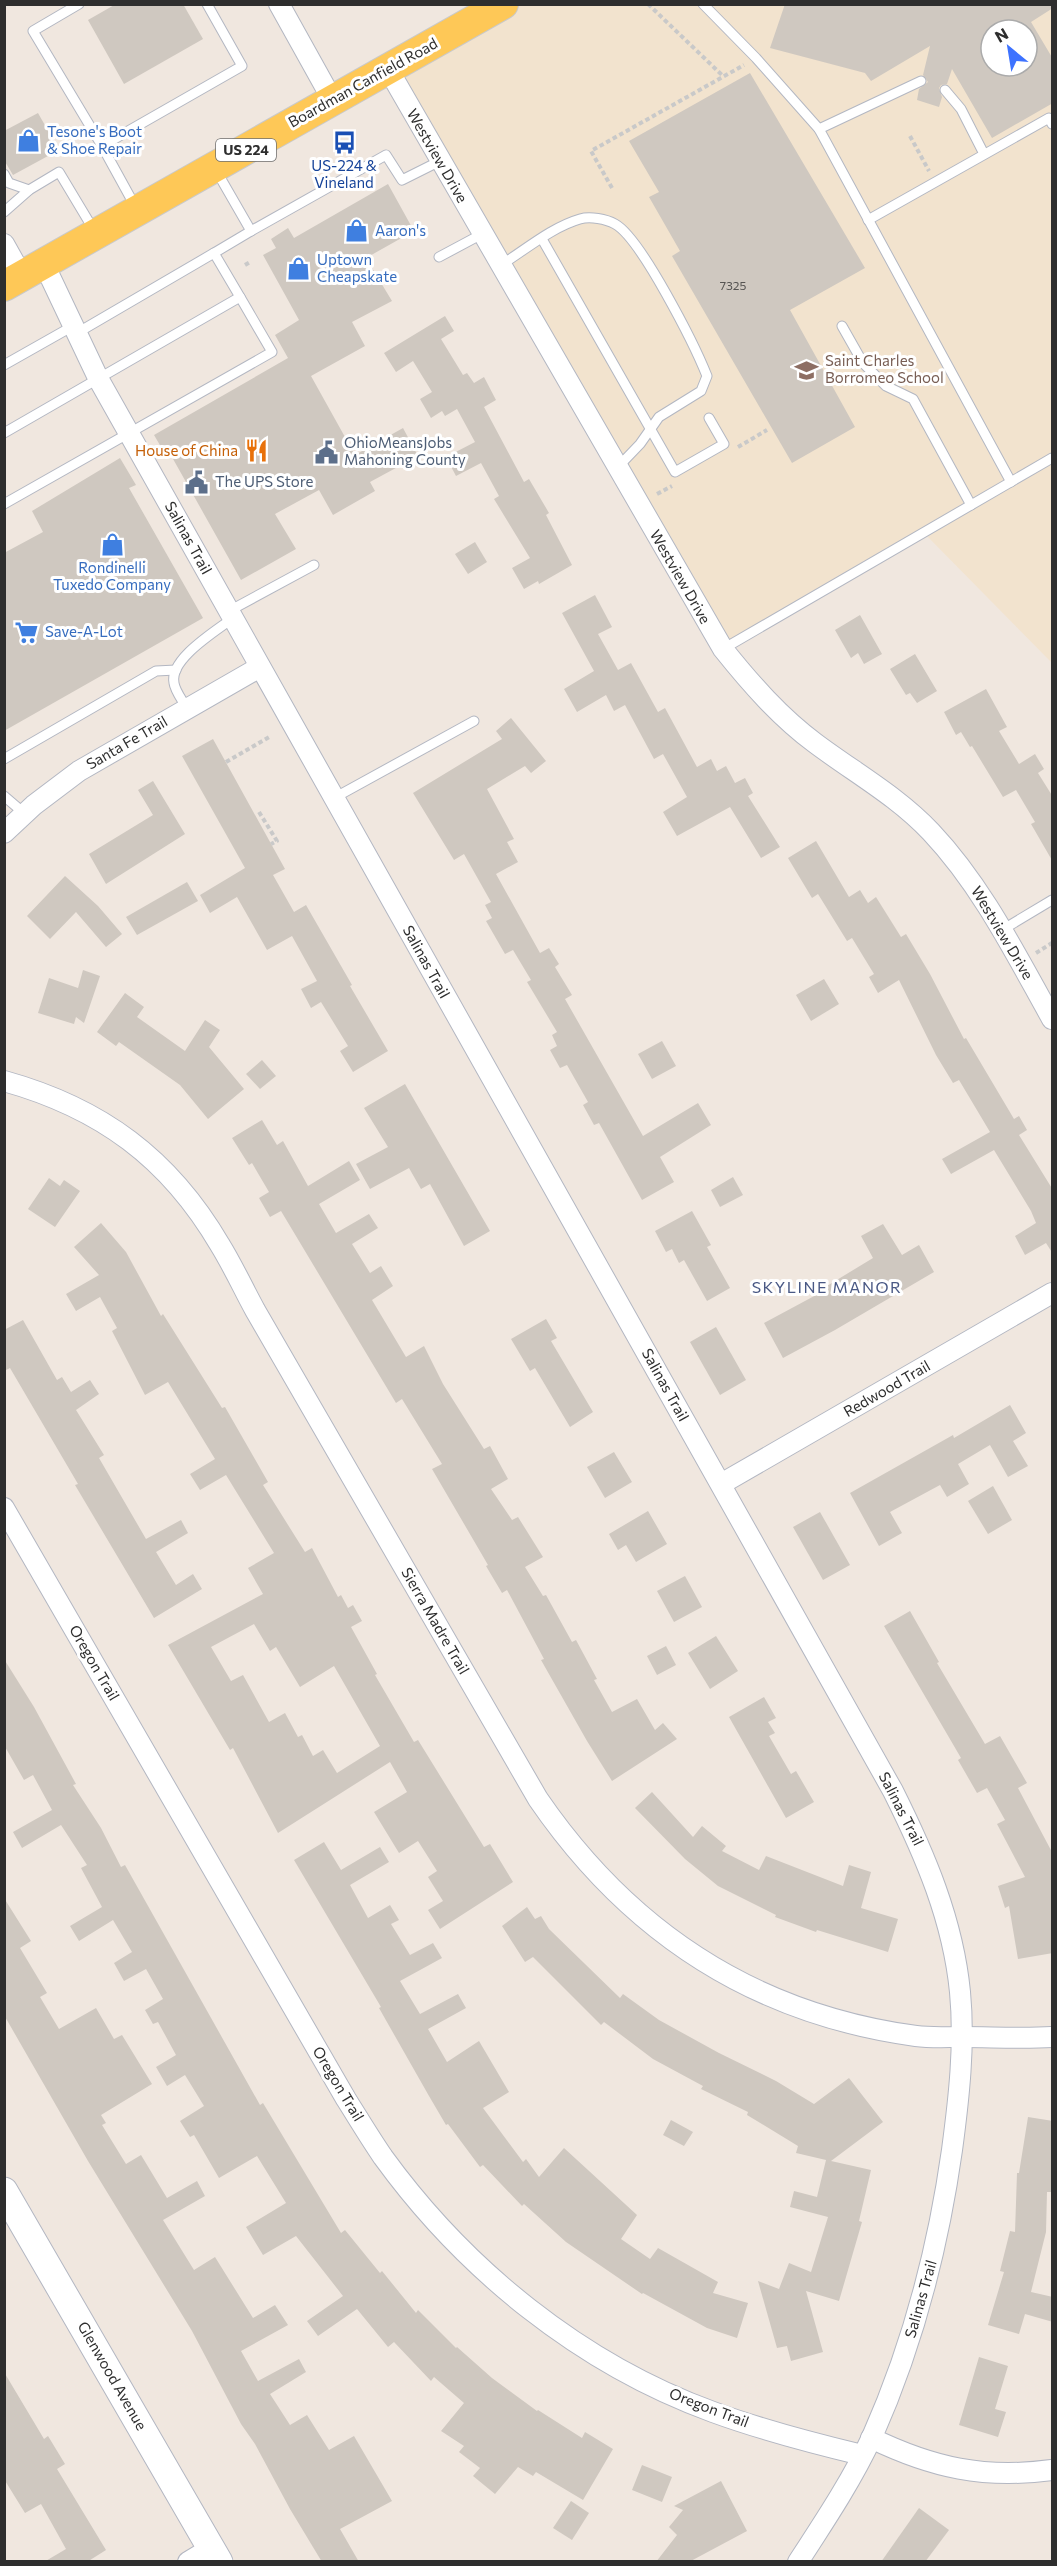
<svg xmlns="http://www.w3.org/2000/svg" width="1057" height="2566" viewBox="0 0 1057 2566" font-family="Commissioner,sans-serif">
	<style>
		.education { fill: #f2e3ce; fill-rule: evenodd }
		.building { fill: #cfc8c0; fill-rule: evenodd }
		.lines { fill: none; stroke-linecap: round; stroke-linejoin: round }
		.lane-casing { stroke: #b3b7c2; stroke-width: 11 }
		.street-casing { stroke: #b3b7c2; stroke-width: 22 }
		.secondary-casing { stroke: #b3b7c2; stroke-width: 29 }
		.primary-casing { stroke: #c9c9c9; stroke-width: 32 }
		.path { stroke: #c9c9c9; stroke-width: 4; stroke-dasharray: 4.5 3; stroke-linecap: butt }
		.lane { stroke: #fff; stroke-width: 9 }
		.street { stroke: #fff; stroke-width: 20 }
		.secondary { stroke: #fff; stroke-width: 27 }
		.primary { stroke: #fec857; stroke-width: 30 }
		.labels { text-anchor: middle; stroke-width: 6; stroke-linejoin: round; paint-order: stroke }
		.number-label { font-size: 12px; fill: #565452 }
		.shield { fill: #fff; stroke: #6d6d6d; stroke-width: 1.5 }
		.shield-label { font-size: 14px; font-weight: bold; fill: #2e2e2e }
		.street-label { font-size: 15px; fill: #2e2e2e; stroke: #fff }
		.shop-label { font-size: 15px; fill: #366cbe; stroke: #fff; text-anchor: start }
		.transit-label { font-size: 15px; fill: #164399; stroke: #fff }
		.education-label { font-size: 15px; fill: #785e54; stroke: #fff; text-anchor: start }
		.service-label { font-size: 15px; fill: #4e5e75; stroke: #fff; text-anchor: start }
		.food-label { font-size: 15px; fill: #c56008; stroke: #fff; text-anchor: end }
		.neighbourhood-label { font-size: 16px; letter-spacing: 1.5px; fill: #495884; stroke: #fff }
	</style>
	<rect width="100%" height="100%" fill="#f0e7df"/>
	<path class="education" d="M 503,5 L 1052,5 L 1052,663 L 924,533 L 723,649 L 388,69 ZM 991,30 L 1027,30 L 1027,66 L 991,66 Z"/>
	<g class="building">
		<polygon points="116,4 183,4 203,39 124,84 88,20"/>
		<path d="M 785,4 L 1053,4 L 1053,8 L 1031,22 L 1053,59 L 1053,103 L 992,138 L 952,69 L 947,84 L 941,85 L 939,88 L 942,97 L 939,107 L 917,100 L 919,89 L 928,82 L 923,75 L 930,46 L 871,81 L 865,73 L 770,48 ZM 991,30 L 1027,30 L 1027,66 L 991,66 Z"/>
		<polygon points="750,73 865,268 790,310 855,427 792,463 672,256 680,251 649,197 659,192 629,141"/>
		<polygon points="38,113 59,150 13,175 4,160 4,131"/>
		<polygon points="388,184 414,231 366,258 392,301 352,322 365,346 311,376 355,455 403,428 418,456 370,482 375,491 333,515 319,490 275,514 296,549 241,580 168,450 164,452 154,435 288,358 275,335 299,320 263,255 276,248 271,239 288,228 294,238"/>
		<polygon points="445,316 454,331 441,339 463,375 467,373 474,383 484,377 496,400 484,407 524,482 529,479 549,513 546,515 572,565 539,584 538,581 524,589 512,568 530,558 494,499 499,496 481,463 456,476 446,457 475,442 457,409 445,416 442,411 431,418 420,399 432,392 413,361 396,372 384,353"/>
		<polygon points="120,458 136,485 129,488 203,618 4,731 4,553 43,532 32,511"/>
		<polygon points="475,542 487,562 468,574 455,554"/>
		<polygon points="595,595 612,627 598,634 618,670 631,663 658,712 665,708 697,767 711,759 717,771 726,766 735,783 745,778 753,793 748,796 780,847 761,858 730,807 677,836 663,812 687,797 663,754 654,759 625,705 614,711 606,695 577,712 564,689 594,671 562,613"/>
		<polygon points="860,615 882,654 864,664 858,653 851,658 835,630"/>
		<polygon points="915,654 937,691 917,703 910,693 906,695 890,669"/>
		<polygon points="986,689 1007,727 999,731 1019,764 1035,754 1044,769 1038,773 1053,797 1053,862 1031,824 1035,822 1016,790 1003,797 972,746 970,747 961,732 956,735 944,712"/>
		<polygon points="511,718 546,761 531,773 525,766 487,789 514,839 507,842 518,862 496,874 540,953 549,948 559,964 555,967 572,995 565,999 643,1136 698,1103 711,1125 660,1157 674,1182 642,1200 599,1123 594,1125 583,1105 588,1102 567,1065 560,1068 550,1050 557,1046 552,1035 557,1032 527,982 531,980 513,950 505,954 486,921 492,918 485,905 491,902 464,854 454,860 413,793 502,739 496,731"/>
		<polygon points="213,739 285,869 273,875 294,912 306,905 352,985 350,986 388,1051 353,1072 340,1051 348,1046 321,1002 311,1008 301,989 317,981 292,936 267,950 237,897 210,913 200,895 245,868 182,756"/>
		<polygon points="153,781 185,834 106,884 89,854 153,815 138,790"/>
		<polygon points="816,841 849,897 860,890 868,903 876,897 901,937 906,934 930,974 964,1039 966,1038 1014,1119 1019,1116 1027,1130 1019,1135 1053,1190 1053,1254 1046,1243 1025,1255 1015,1236 1036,1223 1031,1211 994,1150 951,1174 942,1159 990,1132 959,1080 953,1083 936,1055 899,980 878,993 869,977 874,974 852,938 847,941 818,894 812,898 788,858"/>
		<polygon points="65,876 98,906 122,934 106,947 76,912 50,939 27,916"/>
		<polygon points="187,882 198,901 137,935 126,917"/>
		<polygon points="83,970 100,976 84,1023 76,1017 74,1024 38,1013 49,978 78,988"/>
		<polygon points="824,979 839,1004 811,1021 796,995"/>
		<polygon points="125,993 144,1007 137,1017 185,1051 205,1020 220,1030 209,1047 244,1089 208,1119 180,1085 119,1042 116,1046 97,1032"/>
		<polygon points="662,1041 676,1066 652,1079 638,1054"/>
		<polygon points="262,1060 276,1076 260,1089 246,1074"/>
		<polygon points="405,1084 490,1231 464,1246 430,1184 421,1189 409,1168 370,1189 356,1164 388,1147 364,1108"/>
		<polygon points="262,1120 277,1145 283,1141 308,1186 349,1161 360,1180 319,1204 336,1233 369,1214 378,1228 352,1244 370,1273 381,1266 393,1286 372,1300 406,1357 424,1346 443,1384 484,1449 490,1446 508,1479 491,1489 512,1520 518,1517 543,1557 525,1567 543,1596 546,1595 572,1642 576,1640 597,1679 594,1680 612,1712 637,1699 655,1730 663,1723 677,1739 612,1781 587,1741 541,1660 544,1659 507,1590 502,1593 486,1566 488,1565 432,1469 442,1464 402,1399 396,1403 281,1211 270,1217 259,1198 269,1192 252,1163 249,1165 232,1138"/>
		<polygon points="733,1177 743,1195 720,1207 711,1190"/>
		<polygon points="49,1178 60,1186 64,1180 80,1191 55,1227 28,1209"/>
		<polygon points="692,1211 711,1245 707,1247 730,1288 707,1301 684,1260 679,1263 672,1249 666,1252 655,1231"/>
		<path d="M 101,1223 L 126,1252 L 161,1316 L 163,1314 L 222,1408 L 225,1407 L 268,1482 L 263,1485 L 305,1552 L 312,1548 L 338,1597 L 341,1595 L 348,1608 L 353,1605 L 362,1621 L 351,1627 L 377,1674 L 375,1675 L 414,1742 L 418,1740 L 484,1847 L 490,1844 L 513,1882 L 440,1929 L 428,1910 L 443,1901 L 428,1877 L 437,1871 L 418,1841 L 399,1853 L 374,1812 L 407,1792 L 390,1762 L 278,1833 L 233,1748 L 230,1750 L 168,1645 L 263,1594 L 248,1568 L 274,1553 L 226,1475 L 200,1490 L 190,1474 L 215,1459 L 168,1382 L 145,1395 L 112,1331 L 117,1328 L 100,1297 L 76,1311 L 66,1294 L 99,1275 L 74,1247 ZM 254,1624 L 270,1651 L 276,1647 L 300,1687 L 334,1666 L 380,1746 L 337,1773 L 323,1750 L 313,1756 L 302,1735 L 298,1737 L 285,1713 L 269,1722 L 243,1675 L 231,1681 L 211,1647 Z"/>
		<polygon points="883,1224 902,1255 919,1245 934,1272 835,1330 783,1358 764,1323 818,1294 817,1292 873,1258 861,1236"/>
		<polygon points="546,1319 557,1338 551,1341 593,1412 570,1427 535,1368 530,1371 511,1339"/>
		<polygon points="23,1320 57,1380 62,1377 71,1392 90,1380 99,1394 76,1410 104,1455 99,1458 146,1539 181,1520 188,1533 156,1552 176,1585 193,1574 202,1589 154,1618 75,1485 78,1484 10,1368 4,1371 4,1330"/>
		<polygon points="716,1327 746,1380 720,1395 690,1342"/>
		<polygon points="1010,1405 1026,1433 1013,1441 1028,1466 1008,1477 990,1445 958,1464 969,1484 947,1497 940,1485 890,1512 902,1533 879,1546 850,1493 953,1435 954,1438"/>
		<polygon points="614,1452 632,1482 605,1498 587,1467"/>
		<polygon points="993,1486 1012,1520 988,1534 968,1501"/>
		<polygon points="648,1511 667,1544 636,1562 626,1545 618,1550 609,1534"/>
		<polygon points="820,1512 850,1565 823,1580 793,1527"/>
		<polygon points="685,1576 702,1607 674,1622 657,1591"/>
		<polygon points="910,1611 939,1662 937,1663 985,1744 1000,1736 1027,1783 1018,1788 1053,1854 1053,1953 1018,1959 1009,1906 1005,1908 998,1886 1025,1877 997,1824 1005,1820 987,1788 977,1793 958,1760 961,1758 884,1626"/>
		<polygon points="716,1636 738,1671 710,1689 688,1653"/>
		<polygon points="666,1646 676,1665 657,1675 647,1656"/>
		<polygon points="4,1659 34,1707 76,1784 73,1785 101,1828 121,1867 125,1865 260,2105 263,2103 341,2233 345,2230 380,2273 382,2271 416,2313 418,2310 456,2348 457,2347 492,2378 537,2411 538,2410 582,2438 585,2432 613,2449 583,2500 536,2472 533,2476 518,2467 495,2494 473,2476 480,2468 459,2452 464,2446 441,2431 464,2403 434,2377 431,2381 394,2342 388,2347 357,2309 318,2336 307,2321 343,2296 296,2236 263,2255 246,2227 286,2203 257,2156 219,2178 194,2135 190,2137 180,2121 204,2106 185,2075 167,2086 156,2067 176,2055 158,2022 153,2024 145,2010 163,1999 146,1969 124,1981 114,1963 132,1952 113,1920 79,1941 70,1926 102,1907 81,1868 87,1865 61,1825 22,1848 13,1832 52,1810 33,1775 24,1780 4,1745"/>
		<polygon points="764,1697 776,1718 768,1722 775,1733 769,1736 791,1774 796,1771 814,1802 786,1818 729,1717"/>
		<polygon points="652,1792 693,1837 702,1826 726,1846 722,1851 759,1870 766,1856 843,1886 849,1865 871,1872 861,1908 898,1919 888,1952 817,1930 816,1932 775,1917 776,1915 718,1886 685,1859 635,1808"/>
		<polygon points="324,1842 341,1870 380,1847 389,1862 350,1885 368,1918 390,1905 399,1920 391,1924 410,1955 433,1943 442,1958 400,1981 420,2014 458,1994 466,2008 428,2029 447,2062 479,2041 509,2092 483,2108 523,2162 526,2159 539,2177 564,2148 637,2215 621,2239 650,2259 658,2248 718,2282 713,2293 748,2303 737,2338 707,2328 643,2293 642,2294 566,2242 524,2204 522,2206 483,2165 480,2167 448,2124 446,2125 429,2096 379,2008 381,2007 294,1860"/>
		<polygon points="4,1898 31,1941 20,1948 47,1993 40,1997 59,2029 96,2008 114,2039 122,2035 152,2084 101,2115 106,2123 102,2125 126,2164 141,2155 167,2198 197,2181 205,2196 163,2220 194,2270 215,2257 253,2318 275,2305 288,2325 241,2351 258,2381 299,2359 306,2372 270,2394 290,2425 307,2415 329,2450 354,2436 392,2501 340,2529 359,2562 322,2562 290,2509 255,2444 241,2424 192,2331 88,2161 4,2015"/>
		<polygon points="527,1907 535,1919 541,1916 549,1929 620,1998 623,1994 659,2020 719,2053 776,2081 814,2104 849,2078 883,2122 831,2161 871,2170 859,2221 862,2222 839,2301 806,2291 823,2352 791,2361 787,2346 777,2348 758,2281 779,2289 789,2263 811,2272 828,2217 790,2207 794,2191 817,2197 826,2160 796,2153 798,2146 747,2115 748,2112 701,2089 703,2086 653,2059 604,2022 601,2025 533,1957 525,1962 502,1926"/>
		<polygon points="1028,2117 1053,2121 1053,2192 1047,2192 1046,2232 1031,2292 1053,2297 1053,2322 1025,2314 1019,2334 988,2325 1004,2272 1000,2271 1010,2231 1015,2232 1017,2173 1019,2173"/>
		<polygon points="671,2120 693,2132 684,2146 663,2135"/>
		<polygon points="979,2357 1008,2366 995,2409 1006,2412 998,2437 959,2425"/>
		<polygon points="4,2372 44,2439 48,2436 65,2464 57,2469 106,2550 87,2562 44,2562 66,2549 41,2504 25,2513 4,2479"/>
		<polygon points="642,2465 672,2477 662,2502 632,2490"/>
		<polygon points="721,2481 747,2531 689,2562 656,2562 677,2535 669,2527 683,2510 674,2506"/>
		<polygon points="571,2501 589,2513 572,2540 553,2528"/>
		<polygon points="919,2508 949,2530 925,2562 881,2562"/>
	</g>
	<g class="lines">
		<defs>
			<g id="lane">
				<polyline points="79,4 33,31 102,146 135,206"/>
				<polyline points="703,4 756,58 819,129 1011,482"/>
				<polyline points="945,90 961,109 984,154"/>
				<polyline points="819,129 921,81"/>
				<polyline points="102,146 242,66 207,4"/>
				<polyline points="4,174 9,183 29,190"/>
				<polyline points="4,212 29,190 59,172 95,232"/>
				<polyline points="868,220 1049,118 1052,124"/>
				<polyline points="251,231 386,155 402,180 440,161"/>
				<polyline points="542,239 675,472 724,444 709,418"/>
				<polyline points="214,253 251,231 217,172"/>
				<polyline points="439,257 482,234"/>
				<path d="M 501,265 C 525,250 552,227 580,219 C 590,216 606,219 615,224 C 641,238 695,346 707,376 L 701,391 L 659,417 L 640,444 L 617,468"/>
				<polyline points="842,326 863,363 886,386 913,399 971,505"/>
				<polyline points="77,333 214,253 240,297"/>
				<polyline points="4,365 73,326"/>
				<polyline points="4,433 240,297 272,352 4,504"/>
				<polyline points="229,611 314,565"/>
				<polyline points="723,649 1052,458"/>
				<path d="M 187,709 C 183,701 175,691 174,683 C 169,659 216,631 233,618"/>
				<polyline points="4,759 156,671 176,670"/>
				<polyline points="4,796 25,814"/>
				<polyline points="334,798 474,721"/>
				<polyline points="1002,930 1052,900"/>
			</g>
			<g id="street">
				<polyline points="279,4 333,101"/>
				<path d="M 388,69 L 723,649 C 751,684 780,717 815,743 C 855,773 897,796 931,832 C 982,886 1016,955 1052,1019"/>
				<polyline points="4,244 22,276"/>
				<path d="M 44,264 L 99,380 L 893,1791 C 925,1855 953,1920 960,1992 C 965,2044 959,2098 952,2150 C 938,2249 913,2345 872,2437 C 852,2480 824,2522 798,2562"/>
				<polyline points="4,833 34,805 79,771 260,667"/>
				<path d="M 4,1081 C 101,1108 169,1158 220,1245 C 233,1266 243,1288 255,1310 L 538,1799 C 630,1933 754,2014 916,2036 C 931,2038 946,2037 961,2037 C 992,2037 1022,2039 1052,2037"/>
				<polyline points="721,1484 1052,1293"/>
				<path d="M 4,1508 L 346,2099 C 358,2118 370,2138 383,2157 C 465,2270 581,2364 713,2412 C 762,2430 812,2443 862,2455"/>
				<path d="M 871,2438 C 933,2468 984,2479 1052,2470"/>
				<polyline points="188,2562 211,2548"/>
			</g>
			<polyline id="secondary" points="4,2191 219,2562"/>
			<polyline id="primary" points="4,286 503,4"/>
		</defs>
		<use href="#lane" class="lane-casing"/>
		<use href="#street" class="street-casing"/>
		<use href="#secondary" class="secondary-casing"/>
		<use href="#primary" class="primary-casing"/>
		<g class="path">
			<polyline points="648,4 723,76"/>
			<polyline points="910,136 929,171"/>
			<polyline points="612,188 591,151 744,65"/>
			<polyline points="245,265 250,262"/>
			<polyline points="738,447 767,430"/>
			<polyline points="657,494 672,486"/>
			<polyline points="226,762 271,736"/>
			<polyline points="259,812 277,841 271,844"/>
			<polyline points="1036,953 1052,943"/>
		</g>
		<use href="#lane" class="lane"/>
		<use href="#street" class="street"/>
		<use href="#secondary" class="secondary"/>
		<use href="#primary" class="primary"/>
	</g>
	<defs>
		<symbol id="shop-bare" viewBox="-9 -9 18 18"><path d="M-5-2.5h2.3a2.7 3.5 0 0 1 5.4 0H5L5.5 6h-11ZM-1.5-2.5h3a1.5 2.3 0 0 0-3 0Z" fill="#3f7fe0" stroke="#fff" stroke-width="2.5" paint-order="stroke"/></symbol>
		<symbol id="bus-bare" viewBox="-9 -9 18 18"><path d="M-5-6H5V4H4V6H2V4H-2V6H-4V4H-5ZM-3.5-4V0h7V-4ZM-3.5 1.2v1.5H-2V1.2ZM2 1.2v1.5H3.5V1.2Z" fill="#1a4fb4" stroke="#fff" stroke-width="2.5" paint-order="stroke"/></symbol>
		<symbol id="school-bare" viewBox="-9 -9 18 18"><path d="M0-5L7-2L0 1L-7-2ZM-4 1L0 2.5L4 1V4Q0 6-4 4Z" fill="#8d6e63" stroke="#fff" stroke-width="2.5" paint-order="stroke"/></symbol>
		<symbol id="restaurant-bare" viewBox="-9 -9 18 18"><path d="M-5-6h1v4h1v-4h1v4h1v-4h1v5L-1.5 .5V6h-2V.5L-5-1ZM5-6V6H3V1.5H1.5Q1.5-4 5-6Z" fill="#e8710a" stroke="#fff" stroke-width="2.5" paint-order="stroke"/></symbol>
		<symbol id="civic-bare" viewBox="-9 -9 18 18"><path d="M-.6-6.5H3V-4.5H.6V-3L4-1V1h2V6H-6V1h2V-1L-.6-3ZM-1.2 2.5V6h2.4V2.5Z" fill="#5c6f8a" stroke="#fff" stroke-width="2.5" paint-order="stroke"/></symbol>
		<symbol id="supermarket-bare" viewBox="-9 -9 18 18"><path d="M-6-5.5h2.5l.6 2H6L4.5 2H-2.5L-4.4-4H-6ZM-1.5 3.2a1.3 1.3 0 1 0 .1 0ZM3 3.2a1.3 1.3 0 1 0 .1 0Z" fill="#3f7fe0" stroke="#fff" stroke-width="2.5" paint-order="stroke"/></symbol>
	</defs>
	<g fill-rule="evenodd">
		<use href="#shop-bare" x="12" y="124" width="33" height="33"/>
		<use href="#bus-bare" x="328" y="126" width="33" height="33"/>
		<use href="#shop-bare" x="340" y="214" width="33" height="33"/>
		<use href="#shop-bare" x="282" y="252" width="33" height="33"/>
		<use href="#school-bare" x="790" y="354" width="33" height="33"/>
		<use href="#restaurant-bare" x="240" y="434" width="33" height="33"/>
		<use href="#civic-bare" x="310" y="436" width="33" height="33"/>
		<use href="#civic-bare" x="180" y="466" width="33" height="33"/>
		<use href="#shop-bare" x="96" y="528" width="33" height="33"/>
		<use href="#supermarket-bare" x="10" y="616" width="33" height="33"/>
	</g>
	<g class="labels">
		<g class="number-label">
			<text x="733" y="290">7325</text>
		</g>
		<rect class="shield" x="216" y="139" width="60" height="22" rx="4.5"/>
		<g class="shield-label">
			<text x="246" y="155">US 224</text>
		</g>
		<g class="street-label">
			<text transform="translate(363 83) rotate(-29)" y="5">Boardman Canfield Road</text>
			<text transform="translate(437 156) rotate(60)" y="5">Westview Drive</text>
			<text transform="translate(188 538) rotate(61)" y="5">Salinas Trail</text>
			<text transform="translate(680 577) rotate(60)" y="5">Westview Drive</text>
			<text transform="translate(127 743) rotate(-30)" y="5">Santa Fe Trail</text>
			<text transform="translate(1002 933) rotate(59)" y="5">Westview Drive</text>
			<text transform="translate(426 962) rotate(61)" y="5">Salinas Trail</text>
			<text transform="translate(665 1385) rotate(61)" y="5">Salinas Trail</text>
			<text transform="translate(887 1389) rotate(-30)" y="5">Redwood Trail</text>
			<text transform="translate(435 1621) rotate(60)" y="5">Sierra Madre Trail</text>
			<text transform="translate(94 1663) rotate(60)" y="5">Oregon Trail</text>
			<text transform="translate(901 1809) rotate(63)" y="5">Salinas Trail</text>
			<text transform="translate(338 2084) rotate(59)" y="5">Oregon Trail</text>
			<text transform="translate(921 2299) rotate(-74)" y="5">Salinas Trail</text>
			<text transform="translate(112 2376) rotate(60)" y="5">Glenwood Avenue</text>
			<text transform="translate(709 2408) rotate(21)" y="5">Oregon Trail</text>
		</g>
		<g class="shop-label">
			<text x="47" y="137">Tesone's Boot<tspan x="47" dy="17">&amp; Shoe Repair</tspan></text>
			<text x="375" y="236">Aaron's</text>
			<text x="317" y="265">Uptown<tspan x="317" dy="17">Cheapskate</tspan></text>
			<text x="112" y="573" text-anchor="middle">Rondinelli<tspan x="112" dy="17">Tuxedo Company</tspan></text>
			<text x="45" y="637">Save-A-Lot</text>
		</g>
		<g class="transit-label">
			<text x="344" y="171">US-224 &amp;<tspan x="344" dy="17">Vineland</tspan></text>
		</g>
		<g class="education-label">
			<text x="825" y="366">Saint Charles<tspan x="825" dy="17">Borromeo School</tspan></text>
		</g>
		<g class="service-label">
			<text x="344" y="448">OhioMeansJobs<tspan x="344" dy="17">Mahoning County</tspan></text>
			<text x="215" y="487">The UPS Store</text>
		</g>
		<g class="food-label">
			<text x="238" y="456">House of China</text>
		</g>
		<g class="neighbourhood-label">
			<text x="827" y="1293">SKYLINE MANOR</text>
		</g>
	</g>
	<rect width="1057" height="2566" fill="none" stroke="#2e2e2e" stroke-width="12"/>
	<g transform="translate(1009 48) rotate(330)"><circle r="28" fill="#ffffff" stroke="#ababab" stroke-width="1.5"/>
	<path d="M0-4.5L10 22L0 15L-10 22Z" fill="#3d72ff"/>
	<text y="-9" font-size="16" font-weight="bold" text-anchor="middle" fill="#2e2e2e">N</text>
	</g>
</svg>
